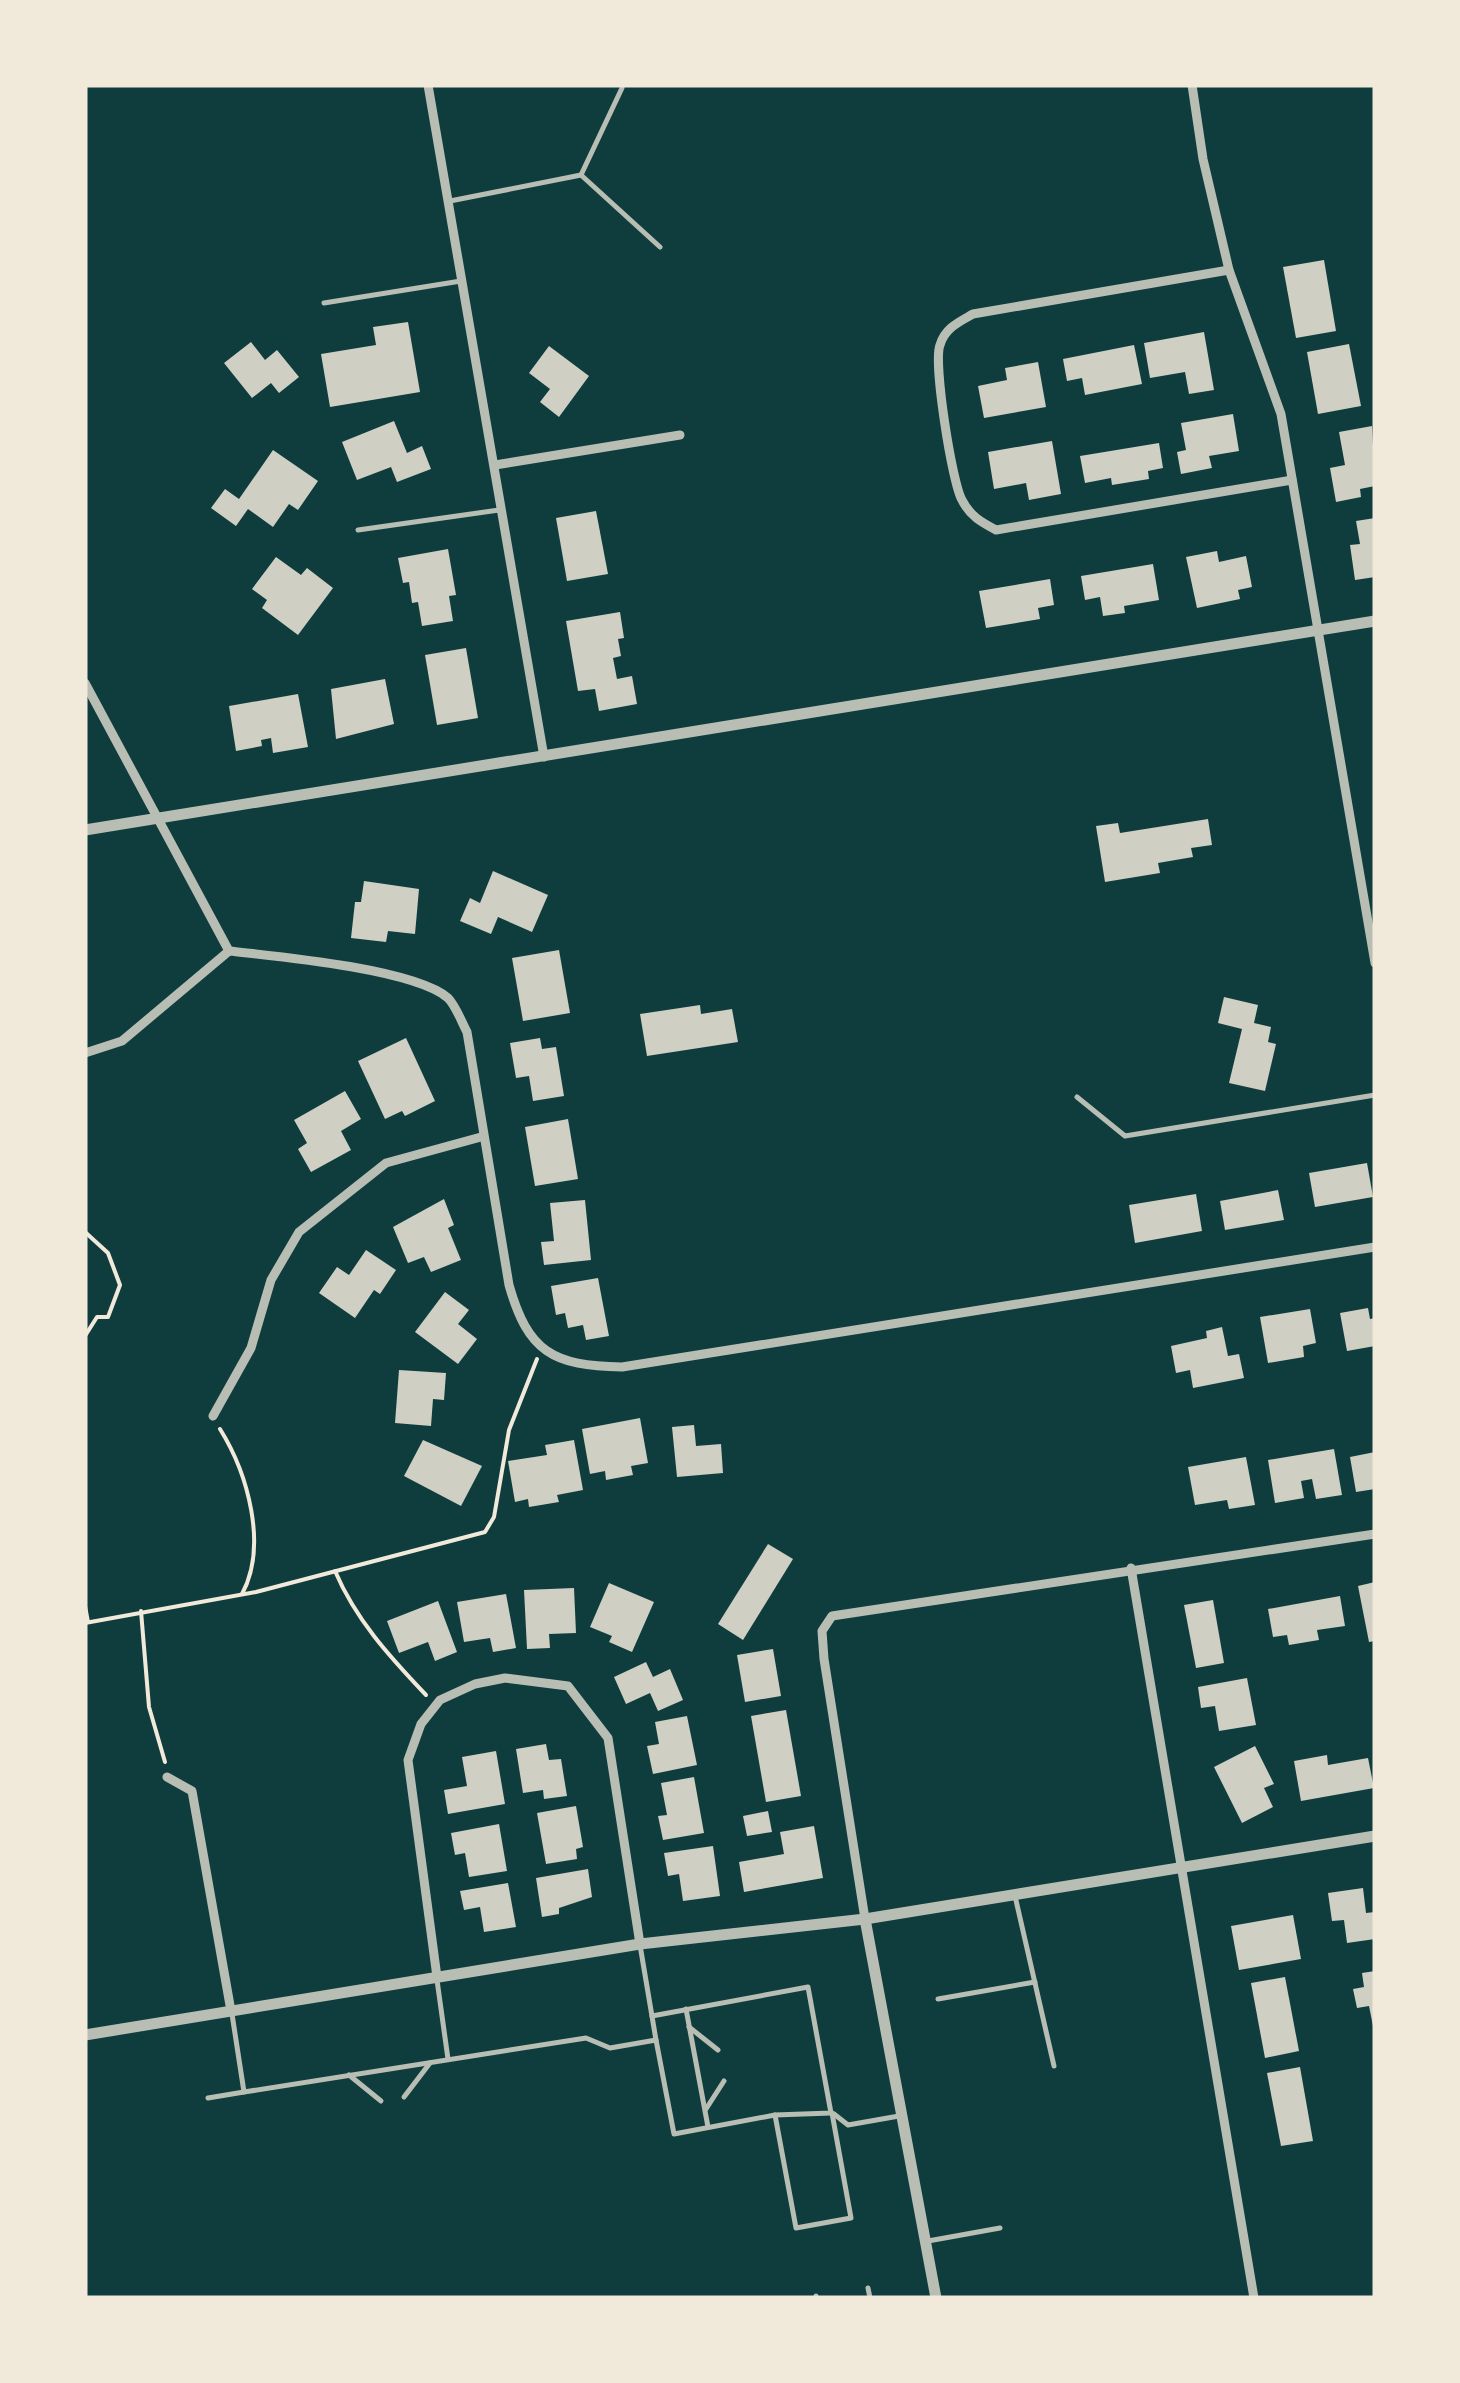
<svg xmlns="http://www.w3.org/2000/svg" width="1460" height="2383" viewBox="0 0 1460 2383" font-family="'IBM Plex Sans',sans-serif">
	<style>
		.building { fill: #cfcfc3 }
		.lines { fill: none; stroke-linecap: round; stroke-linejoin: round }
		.path { stroke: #f1e9da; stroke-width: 4 }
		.service { stroke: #b8beb3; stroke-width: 5 }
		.minor { stroke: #b8beb3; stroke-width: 9 }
		.tertiary { stroke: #b8beb3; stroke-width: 11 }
	</style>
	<rect width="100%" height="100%" fill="#0f3d3e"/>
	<g class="building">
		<polygon points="1324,260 1336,331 1296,338 1283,267"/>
		<polygon points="408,322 420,392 330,407 321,354 376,345 373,327"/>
		<polygon points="1204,332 1214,390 1189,394 1185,372 1150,378 1144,343"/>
		<polygon points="251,342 265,360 277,350 299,377 279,393 271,383 252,398 224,363"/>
		<polygon points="1349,344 1361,406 1318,414 1307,352"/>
		<polygon points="1134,345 1142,384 1085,395 1082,378 1067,381 1063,359"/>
		<polygon points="549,346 589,376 559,417 540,402 550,389 529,373"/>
		<polygon points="1038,362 1046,407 984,418 978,386 1007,380 1005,368"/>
		<polygon points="1233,414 1239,451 1209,456 1212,468 1181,474 1177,452 1186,450 1181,423"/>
		<polygon points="394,421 407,453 422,446 431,469 397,482 391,467 357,480 342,442"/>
		<polygon points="1372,426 1375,486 1360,489 1361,497 1336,502 1330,468 1345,465 1339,432"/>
		<polygon points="1052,441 1061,494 1029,500 1026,483 994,489 988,452"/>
		<polygon points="1159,443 1163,468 1148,471 1149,479 1112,485 1111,478 1085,483 1080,456"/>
		<polygon points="273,450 318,481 298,510 289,504 273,527 248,509 236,526 211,508 225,489 239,499"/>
		<polygon points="596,511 608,574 567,581 556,518"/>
		<polygon points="1375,518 1375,577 1355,580 1350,545 1360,544 1356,521"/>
		<polygon points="448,549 456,595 449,596 453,621 422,626 418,602 412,603 409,582 403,583 398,558"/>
		<polygon points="1217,551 1219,562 1246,556 1252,587 1238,590 1240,599 1197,608 1186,557"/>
		<polygon points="276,557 301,575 307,568 333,588 298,635 262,608 267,600 252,589"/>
		<polygon points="1153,564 1159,600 1124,606 1125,613 1103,616 1100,597 1085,600 1081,576"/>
		<polygon points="1050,579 1054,605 1038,608 1040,619 986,628 979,591"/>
		<polygon points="620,612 624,638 618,639 621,656 613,658 617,679 632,676 637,704 599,711 595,689 578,691 566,621"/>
		<polygon points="466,648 478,718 437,725 425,655"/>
		<polygon points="385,679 394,724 336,739 331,689"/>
		<polygon points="298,694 308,747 273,753 271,738 261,740 262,746 236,751 229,706"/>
		<polygon points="1208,819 1212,845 1191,848 1193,857 1158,863 1160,873 1105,882 1096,826 1118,823 1120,833"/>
		<polygon points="493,871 548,895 532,932 498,917 491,934 460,921 470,898 480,903"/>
		<polygon points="364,881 419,889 415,934 388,931 386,942 351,938 355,902 361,902"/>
		<polygon points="559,950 570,1013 523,1021 512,958"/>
		<polygon points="1224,997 1258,1005 1254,1023 1271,1027 1268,1042 1276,1044 1265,1091 1229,1083 1242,1029 1218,1023"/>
		<polygon points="700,1005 701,1014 732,1009 738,1042 647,1056 640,1014"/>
		<polygon points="406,1038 435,1101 405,1116 402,1111 385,1119 358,1061"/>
		<polygon points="540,1038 542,1049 556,1047 564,1096 533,1101 529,1076 516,1078 510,1043"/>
		<polygon points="345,1091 361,1119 341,1131 351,1150 311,1172 298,1149 307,1143 294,1120"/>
		<polygon points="568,1119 578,1179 535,1186 525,1127"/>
		<polygon points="1367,1163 1373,1197 1315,1207 1309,1173"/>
		<polygon points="1278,1190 1284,1220 1225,1230 1220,1201"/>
		<polygon points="1196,1194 1202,1231 1135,1243 1129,1205"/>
		<polygon points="444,1199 454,1225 448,1228 461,1260 431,1272 424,1257 408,1263 393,1227"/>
		<polygon points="585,1200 591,1260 544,1265 541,1242 554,1241 550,1203"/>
		<polygon points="366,1250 396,1270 380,1294 374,1290 355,1318 319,1293 337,1267 349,1275"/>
		<polygon points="598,1278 609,1336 586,1340 583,1325 568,1328 565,1313 556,1315 551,1286"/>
		<polygon points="445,1292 469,1310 458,1324 477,1339 458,1364 415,1332"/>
		<polygon points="1368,1308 1370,1319 1375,1318 1375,1346 1347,1351 1340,1313"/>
		<polygon points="1310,1309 1316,1343 1303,1346 1304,1357 1268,1363 1260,1317"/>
		<polygon points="1222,1327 1228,1356 1239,1354 1244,1378 1193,1388 1190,1370 1176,1373 1171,1346 1207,1338 1206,1331"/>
		<polygon points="399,1370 446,1373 444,1400 433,1399 431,1426 395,1423"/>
		<polygon points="640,1418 648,1463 631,1466 633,1475 606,1480 605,1471 590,1474 582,1429"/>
		<polygon points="694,1425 696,1446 721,1444 723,1473 677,1477 672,1427"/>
		<polygon points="423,1440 482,1466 461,1506 404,1476"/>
		<polygon points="574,1440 583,1490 557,1495 559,1502 529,1507 528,1499 515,1502 508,1461 547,1455 545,1445"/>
		<polygon points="1334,1449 1342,1495 1316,1499 1312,1479 1301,1481 1304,1498 1275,1503 1268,1460"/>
		<polygon points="1375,1452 1375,1489 1356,1492 1350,1457"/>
		<polygon points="1246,1457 1255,1505 1229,1509 1227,1500 1195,1505 1188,1467"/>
		<polygon points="768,1544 793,1559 743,1640 718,1624"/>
		<polygon points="1375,1582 1375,1641 1369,1642 1358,1586"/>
		<polygon points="609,1583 654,1602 632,1652 609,1642 612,1636 590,1627"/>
		<polygon points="574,1588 576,1633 549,1634 550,1648 527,1649 524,1590"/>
		<polygon points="506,1594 516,1648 493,1652 490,1638 464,1642 457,1602"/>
		<polygon points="1340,1596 1345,1626 1317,1630 1319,1640 1289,1645 1287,1635 1273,1637 1268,1609"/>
		<polygon points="1213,1600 1224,1663 1196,1668 1184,1605"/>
		<polygon points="438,1601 457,1652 435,1661 428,1642 399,1653 387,1621"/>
		<polygon points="773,1649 781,1696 745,1702 737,1655"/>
		<polygon points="646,1662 653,1677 670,1669 683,1700 658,1711 650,1693 626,1704 614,1677"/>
		<polygon points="1247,1678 1256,1725 1219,1731 1215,1706 1201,1708 1198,1687"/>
		<polygon points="786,1710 801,1796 766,1802 751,1716"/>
		<polygon points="687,1716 697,1765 653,1774 647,1746 659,1744 655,1722"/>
		<polygon points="546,1744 549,1760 561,1759 567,1796 544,1799 543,1790 523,1793 516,1749"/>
		<polygon points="1255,1746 1274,1784 1264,1788 1273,1807 1242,1823 1214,1767"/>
		<polygon points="496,1751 505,1804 448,1814 444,1790 467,1786 462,1757"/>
		<polygon points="1327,1755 1328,1765 1368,1758 1374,1788 1301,1801 1294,1761"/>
		<polygon points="694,1777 704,1833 663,1840 658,1816 667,1815 661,1783"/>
		<polygon points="576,1806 583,1847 576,1849 577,1859 546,1864 537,1813"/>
		<polygon points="768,1811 772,1832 747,1836 743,1816"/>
		<polygon points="499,1824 507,1871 469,1877 465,1853 455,1855 451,1833"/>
		<polygon points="814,1826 823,1878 744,1892 739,1862 784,1854 780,1832"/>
		<polygon points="713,1846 720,1896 683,1901 679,1874 668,1876 664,1853"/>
		<polygon points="588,1869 592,1897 559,1908 559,1914 542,1917 536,1878"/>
		<polygon points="508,1883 516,1927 484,1932 480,1907 464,1910 460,1891"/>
		<polygon points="1363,1888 1366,1913 1375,1912 1375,1939 1347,1943 1344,1920 1332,1921 1328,1893"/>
		<polygon points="1293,1915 1301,1959 1239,1970 1231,1926"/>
		<polygon points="1375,1971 1375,2026 1373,2026 1369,2006 1357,2008 1353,1989 1364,1987 1362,1973"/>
		<polygon points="1285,1977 1299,2051 1265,2058 1251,1983"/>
		<polygon points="1300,2067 1313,2141 1281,2146 1267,2073"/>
	</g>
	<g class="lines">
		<g class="path">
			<polyline points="85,1232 108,1253 120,1285 108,1317 97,1317 85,1336"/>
			<path d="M 220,1429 C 248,1474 268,1546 242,1594"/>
			<path d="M 335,1571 C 356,1620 389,1656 426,1695"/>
			<polyline points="85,1606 88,1622"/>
			<polyline points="141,1611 149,1707 165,1762"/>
			<polyline points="85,1623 256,1592 485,1532 494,1517 509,1430 537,1359"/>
		</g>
		<g class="service">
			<polyline points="581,175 622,88"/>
			<polyline points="450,201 581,175 660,247"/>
			<polyline points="324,303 461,281"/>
			<polyline points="358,530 499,510"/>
			<polyline points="1077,1097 1125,1136 1375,1095"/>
			<polyline points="1015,1896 1054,2066"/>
			<polyline points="437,1980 448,2059"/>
			<polyline points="938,1999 1035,1982"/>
			<polyline points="686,2009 708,2127"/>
			<polyline points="232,2014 244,2092 586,2038 610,2048 656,2040 640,1945"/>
			<polyline points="652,2016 808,1987 831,2113 775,2115 674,2134 656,2040"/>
			<polyline points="689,2027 718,2050"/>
			<polyline points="349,2075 381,2101"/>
			<polyline points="404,2097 430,2063"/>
			<polyline points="208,2098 244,2092"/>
			<polyline points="706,2109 724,2081"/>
			<polyline points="834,2114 848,2125 899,2116"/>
			<polyline points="775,2115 796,2228 851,2218 832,2113"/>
			<polyline points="928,2241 1000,2228"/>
			<polyline points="868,2288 870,2298"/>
			<polyline points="816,2296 816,2298"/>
		</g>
		<g class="minor">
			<polyline points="428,85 544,757"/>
			<polyline points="1192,85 1203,159 1229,270 1281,414 1375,963"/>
			<path d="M 1229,270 L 973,314 C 959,322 945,328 940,345 C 933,362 952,483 962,500 C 970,516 981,522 996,530 L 1292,480"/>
			<polyline points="495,465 680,435"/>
			<path d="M 85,683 L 229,951 C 276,956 415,969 448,998 C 456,1006 462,1023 467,1032 L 509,1285 C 528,1352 553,1366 622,1367 L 1375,1247"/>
			<polyline points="85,1053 122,1041 229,951"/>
			<polyline points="213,1416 251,1348 271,1280 299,1232 386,1163 481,1137"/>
			<polyline points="1131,1568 1254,2298"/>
			<polyline points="167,1777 192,1791 231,2011"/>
			<polyline points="865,1919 824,1659 822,1631 832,1616 1375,1534"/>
			<polyline points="437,1977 408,1760 421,1724 440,1700 475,1684 505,1678 568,1686 608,1738 640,1944"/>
		</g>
		<g class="tertiary">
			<polyline points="85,830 1375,621"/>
			<polyline points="865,1919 936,2298"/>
			<polyline points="85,2035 640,1944 865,1919 1375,1836"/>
		</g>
	</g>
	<rect width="1460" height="2383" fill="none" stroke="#f1e9da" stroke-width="175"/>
</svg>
